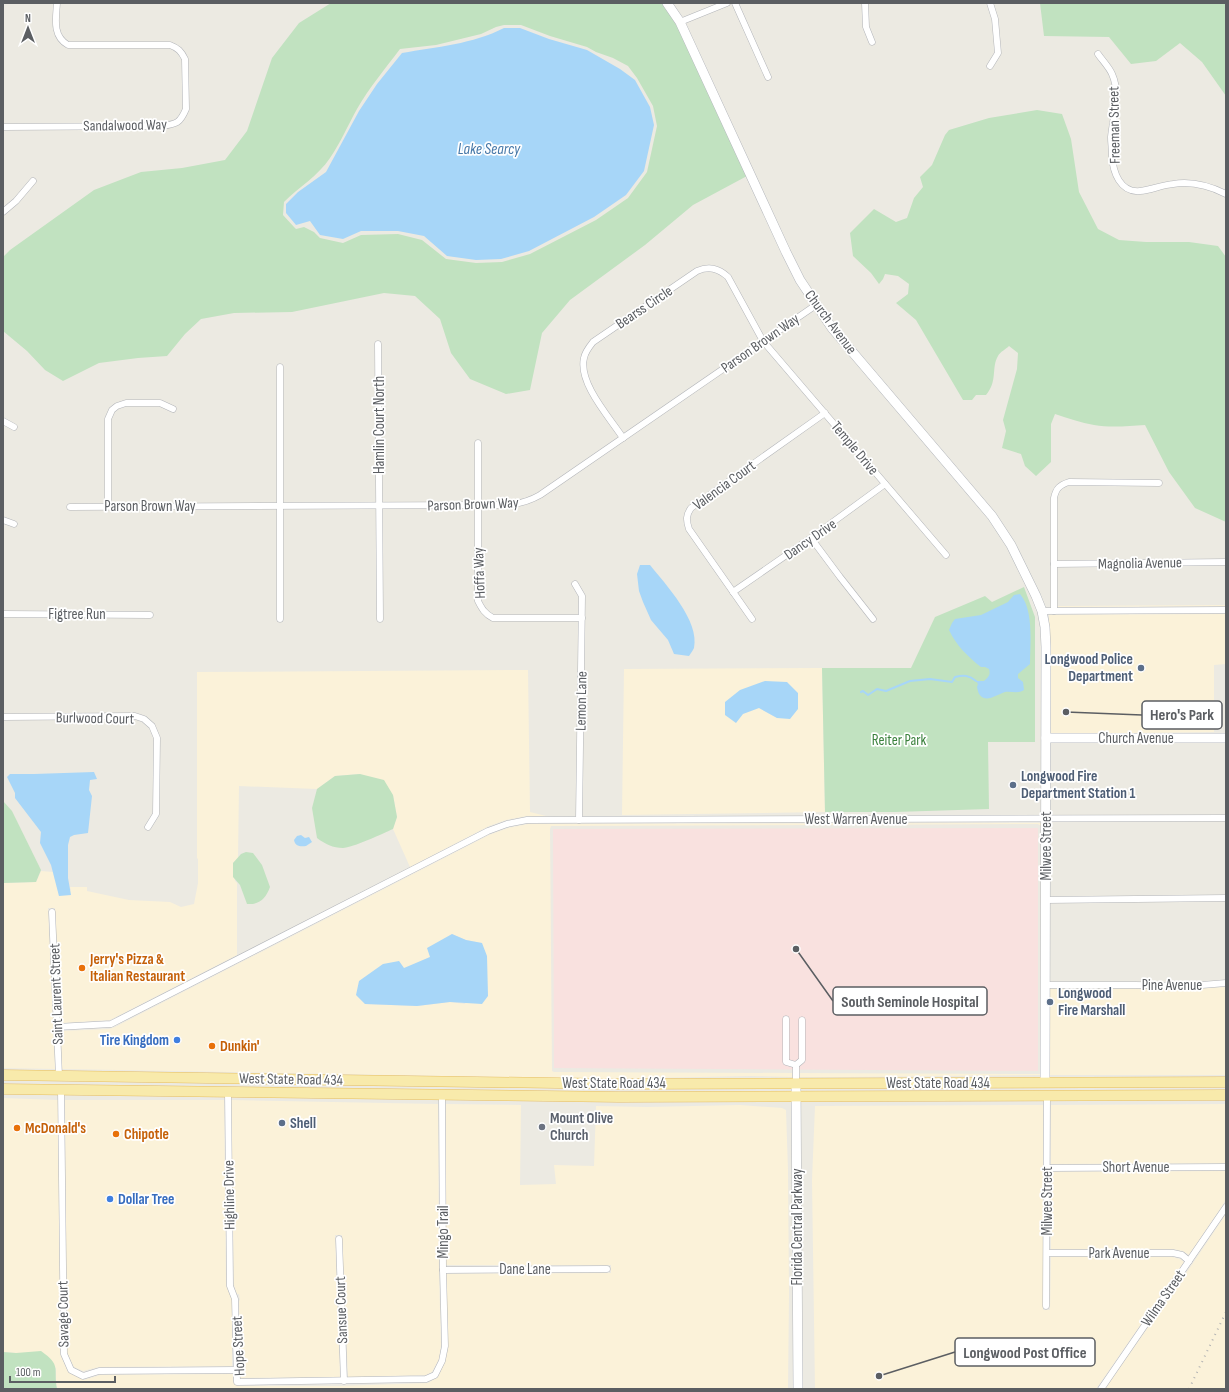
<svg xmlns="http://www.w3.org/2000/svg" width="1229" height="1392" viewBox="0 0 1229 1392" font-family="'Sofia Sans Condensed',sans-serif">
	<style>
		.commercial { fill: #fbf2d9; fill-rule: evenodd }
		.medical { fill: #f9e1df }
		.green { fill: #c1e2c0; fill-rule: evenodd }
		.water { fill: #a7d6f8 }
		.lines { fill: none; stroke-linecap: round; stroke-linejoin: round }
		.stream { stroke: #a7d6f8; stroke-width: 2 }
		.street-casing { stroke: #b3b5b9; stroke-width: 7 }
		.secondary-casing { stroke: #b4b7bc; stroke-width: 10 }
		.primary-casing { stroke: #e6be62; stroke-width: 11 }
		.street { stroke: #fff; stroke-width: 6 }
		.secondary { stroke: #fff; stroke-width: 9 }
		.primary { stroke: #f8eaab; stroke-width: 10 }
		.rail { stroke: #b1b2b2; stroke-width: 2; stroke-dasharray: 1 5; stroke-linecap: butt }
		.service-dot { fill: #5c6f8a; stroke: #fff; stroke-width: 1.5 }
		.food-dot { fill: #e8710a; stroke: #fff; stroke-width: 1.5 }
		.shop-dot { fill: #3f7fe0; stroke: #fff; stroke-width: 1.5 }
		.worship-dot { fill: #6b7280; stroke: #fff; stroke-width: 1.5 }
		.labels { text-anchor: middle; stroke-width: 3.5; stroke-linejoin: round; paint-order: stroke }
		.street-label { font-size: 15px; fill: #5b5e62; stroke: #fff }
		.service-label { font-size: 15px; font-weight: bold; fill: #4e5e75; stroke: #fff; text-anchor: start }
		.park-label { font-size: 15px; fill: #3b813d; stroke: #fff }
		.food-label { font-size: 15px; font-weight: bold; fill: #c56008; stroke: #fff; text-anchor: start }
		.shop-label { font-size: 15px; font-weight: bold; fill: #366cbe; stroke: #fff; text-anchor: end }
		.worship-label { font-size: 15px; font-weight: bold; fill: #5b616d; stroke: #fff; text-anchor: start }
		.water-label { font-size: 16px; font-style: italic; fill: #4678a8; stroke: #fff }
		.leader { fill: none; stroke: #5b5e62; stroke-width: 1.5 }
		.callout-dot { fill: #5b5e62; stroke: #fff; stroke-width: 1.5 }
		.callout { fill: #fff; stroke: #5b5e62; stroke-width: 1.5 }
		.callout-label { font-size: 16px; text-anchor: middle; font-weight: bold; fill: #5b5e62 }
	</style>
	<rect width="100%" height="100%" fill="#eceae2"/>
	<g class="commercial">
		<polygon points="1226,605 1226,606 1058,607 1058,606"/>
		<polygon points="1226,614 1226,664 1214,665 1214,732 1049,734 1049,615"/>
		<path d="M 822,668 L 825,812 L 622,815 L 624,669 ZM 798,693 L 777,718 L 759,708 L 743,714 Z"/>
		<polygon points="528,670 530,812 546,816 527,816 506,820 489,826 410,867 393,829 397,817 393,795 360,774 335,776 317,789 239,786 238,858 233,863 233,868 235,881 237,883 237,955 110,1020 61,1023 55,908 48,908 55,1069 3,1068 3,883 36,882 41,871 53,872 59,896 71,890 70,887 87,887 87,891 129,900 170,902 181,907 194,904 198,883 198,859 197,858 197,672"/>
		<path d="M 1043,823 L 1042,1075 L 846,1077 L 800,1077 L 800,1073 L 1040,1074 L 1041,826 L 1038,824 L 551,826 L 550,829 L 552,1071 L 554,1072 L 792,1073 L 792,1077 L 750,1076 L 599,1079 L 62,1069 L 61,1031 L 109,1029 L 115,1027 L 489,835 L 508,828 L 528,824 ZM 452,934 L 466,940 L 482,943 L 465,1004 L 450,1002 L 417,1006 L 365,1004 L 399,961 L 404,969 L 430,957 Z"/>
		<polygon points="1226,987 1226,1075 1049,1075 1049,989 1135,989 1176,990"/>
		<polygon points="3,1098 58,1100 60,1354 68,1372 84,1380 100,1375 233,1374 233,1382 237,1386 341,1386 428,1383 438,1377 445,1362 448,1346 446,1274 611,1273 611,1265 446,1265 446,1104 521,1105 520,1185 556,1184 554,1165 594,1166 596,1106 647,1107 740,1105 782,1108 786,1110 788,1170 789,1294 788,1389 57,1389 56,1382 56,1368 16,1353 3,1352"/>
		<polygon points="65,1100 224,1100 226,1286 232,1299 232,1366 99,1367 83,1371 74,1367 67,1353"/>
		<polygon points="231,1100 438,1104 439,1274 441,1345 439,1359 432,1372 426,1375 348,1377 342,1235 335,1235 340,1377 240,1378 239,1301 240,1300 239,1294 237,1294 234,1285"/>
		<polygon points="1226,1104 1226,1163 1051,1164 1051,1105"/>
		<polygon points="1043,1105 1043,1310 1050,1310 1051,1257 1172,1257 1180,1259 1184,1262 1096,1389 815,1389 812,1180 815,1106"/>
		<polygon points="1226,1171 1226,1199 1222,1206 1189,1255 1183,1251 1173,1249 1051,1249 1051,1172"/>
		<polygon points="1226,1214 1226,1389 1105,1389 1191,1266"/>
	</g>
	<polygon class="medical" points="1038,828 1038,1071 554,1068 553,829"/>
	<g class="green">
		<path d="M 331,3 L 662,3 L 677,23 L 747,176 L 693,205 L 645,245 L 570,300 L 542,333 L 530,390 L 506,394 L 470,379 L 451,353 L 440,319 L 415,296 L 384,293 L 292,312 L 234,313 L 201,319 L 185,334 L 167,356 L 138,358 L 99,363 L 63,381 L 45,370 L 27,351 L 3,331 L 3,257 L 10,250 L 94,190 L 141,172 L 182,168 L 225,160 L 247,131 L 272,58 L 299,23 ZM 504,25 L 521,25 L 550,36 L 587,47 L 596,52 L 613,58 L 628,66 L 637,78 L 653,106 L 657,126 L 647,172 L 628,198 L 596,220 L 530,254 L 502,262 L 476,263 L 446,259 L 422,240 L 398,234 L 361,235 L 343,243 L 320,238 L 314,232 L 304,227 L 296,229 L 294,227 L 283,215 L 284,202 C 299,187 318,176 330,158 C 341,142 348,125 357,109 C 369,88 385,69 400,49 L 436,45 L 481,34 L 496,27 Z"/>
		<polygon points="1040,3 1226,3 1226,96 1202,62 1180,43 1156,61 1131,64 1109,37 1044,36"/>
		<path d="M 1037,110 L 1062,114 L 1071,139 L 1079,192 L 1098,229 L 1119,240 L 1146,242 L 1189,242 L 1218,246 L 1226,257 L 1226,522 L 1195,508 L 1169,472 L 1145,425 C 1128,426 1111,428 1094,425 C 1081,423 1068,418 1055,414 L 1051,424 L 1051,462 L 1036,476 L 1025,466 L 1021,454 L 1002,448 L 1006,431 L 1003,420 L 1017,369 L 1018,353 L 1009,346 C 1006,349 1000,352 998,356 C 991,368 998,381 986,395 L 976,395 L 972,400 L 963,400 L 916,320 L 896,303 L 908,294 L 909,284 L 898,276 L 885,274 L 883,279 L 879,284 L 871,273 L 853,256 L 850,233 L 874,209 L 896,222 L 907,218 L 914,198 L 923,187 L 920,177 L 932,165 L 945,135 L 949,130 L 989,118 Z"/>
		<polygon points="1024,587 1035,617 1035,742 988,742 989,809 895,812 825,812 822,668 911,668 935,617 985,596 992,602"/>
		<path d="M 360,774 L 384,780 L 393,795 L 397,817 L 393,829 C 384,833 352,848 343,848 C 333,848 325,844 317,838 L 312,808 L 317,789 L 335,776 Z"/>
		<polygon points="3,801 12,811 41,870 36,882 3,883"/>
		<path d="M 246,852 L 253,853 L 262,865 L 270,887 C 266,898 260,905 247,904 L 240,885 L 233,877 L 233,863 L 241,854 Z"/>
		<path d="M 41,1351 C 62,1366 53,1368 57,1389 L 3,1389 L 3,1352 L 16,1353 Z"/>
	</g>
	<g class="water">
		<path d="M 504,28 L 520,28 L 549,39 L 587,50 L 620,69 L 635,80 L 650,107 L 654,125 L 644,171 L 626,195 L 594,217 L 529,251 L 501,259 L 476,260 L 447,256 L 424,236 L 398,231 L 361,231 L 343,239 L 320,235 L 310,221 L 296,225 L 286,213 L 286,204 L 298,192 L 326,172 L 359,111 L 377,84 L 402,53 C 436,47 473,44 504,28 Z"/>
		<path d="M 640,565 L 650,565 C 666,585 700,621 694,648 C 693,650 691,653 689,656 L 674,654 L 668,640 L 651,620 L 643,602 L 639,591 L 637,574 Z"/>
		<path d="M 1020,594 C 1034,610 1030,643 1030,664 L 1018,674 L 1018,678 L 1023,682 L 1024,690 C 1018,694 1012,691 1005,692 C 999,694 990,700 984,698 C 979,696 978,692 977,687 L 978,684 L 976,681 L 984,681 C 988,677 991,675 989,669 L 985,667 L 981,667 C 968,657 956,645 949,630 L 952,623 L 955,619 L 981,615 L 1008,602 L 1014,595 Z"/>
		<polygon points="765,681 787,682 798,693 798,709 790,719 777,718 759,708 743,714 736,723 725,715 725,702 740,690"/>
		<polygon points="94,772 97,779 90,780 89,790 92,796 88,833 74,835 70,837 68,845 68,878 71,895 59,896 51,865 40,843 41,832 15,798 15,793 7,777 10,774 34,774"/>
		<path d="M 301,835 L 305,838 L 309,837 L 312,842 L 306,846 C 300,847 295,846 294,840 L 297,836 Z"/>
		<polygon points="452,934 466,940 482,943 487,956 488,996 482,1004 450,1002 417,1006 365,1004 356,995 359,981 383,964 399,961 404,968 430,957 427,948"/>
	</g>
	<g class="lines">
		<path class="stream" d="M 861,692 L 863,691 L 868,695 L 877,689 L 886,691 L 910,681 L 930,679 L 952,682 L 955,677 C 964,675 969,675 976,681"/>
		<defs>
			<g id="street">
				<polyline points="735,3 768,77"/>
				<polyline points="865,3 866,27 872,42"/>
				<polyline points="680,22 727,3"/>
				<path d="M 1098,54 C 1102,60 1109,67 1112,74 C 1121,94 1113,116 1111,137 C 1111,143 1112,149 1112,156 C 1113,172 1120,193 1140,191 C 1151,190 1162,185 1173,184 C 1191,181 1210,186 1226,194"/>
				<polyline points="990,66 998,53 995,19 990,3"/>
				<path d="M 3,127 L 162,126 C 177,124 180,123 186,109 L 185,59 C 181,51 178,48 170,45 L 68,45 C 52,36 56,18 57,3"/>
				<polyline points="3,212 16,201 33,181"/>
				<polyline points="378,344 380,619"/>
				<polyline points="280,367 280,619"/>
				<polyline points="3,421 14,427"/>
				<path d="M 623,438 C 610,418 578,383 584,358 C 585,352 589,347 593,342 L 697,271 C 709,266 718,268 728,277 L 763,341 L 946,555"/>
				<path d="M 478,443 L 478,601 C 482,609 485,614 493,618 L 582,618"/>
				<polyline points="108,506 108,419 112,410 117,406 126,403 160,403 173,409"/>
				<path d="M 70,507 L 478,505 C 501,505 519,507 540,495 L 816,305"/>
				<polyline points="3,520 14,524"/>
				<polyline points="811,538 840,577 873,619"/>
				<polyline points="1054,564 1226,562"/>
				<polyline points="575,584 582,596 579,820"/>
				<polyline points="733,592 811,538 885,484"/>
				<polyline points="1042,611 1226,610"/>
				<path d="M 1054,611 L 1054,498 C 1056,488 1060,485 1069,482 L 1159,483"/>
				<polyline points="3,614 150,615"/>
				<path d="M 752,619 L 689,529 C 686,520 686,515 691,508 L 825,413"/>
				<polyline points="3,717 135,716 144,719 152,726 157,738 156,814 148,827"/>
				<polyline points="1046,900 1226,898"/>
				<polyline points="52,912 59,1076"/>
				<polyline points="1045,985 1135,985 1190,986 1226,983"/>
				<polyline points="786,1019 786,1062 796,1065"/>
				<polyline points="57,1027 111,1024 488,831 507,824 527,820 1226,818"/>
				<polyline points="796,1065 802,1060 802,1020"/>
				<polyline points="796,1065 796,1083"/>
				<polyline points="61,1089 64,1354 71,1370 83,1376 99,1371 236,1370"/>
				<polyline points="228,1091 230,1286 235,1299 237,1382 426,1379 435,1375 442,1361 445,1346 443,1270 442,1095"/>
				<polyline points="1047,1168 1226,1167"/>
				<polyline points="339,1239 344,1381"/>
				<polyline points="1047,1253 1173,1253 1182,1255 1189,1261"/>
				<polyline points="443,1270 607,1269"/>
				<polyline points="1046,1306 1047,1096"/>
				<polyline points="1101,1389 1226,1207"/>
			</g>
			<g id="secondary">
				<polyline points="667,3 680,22 786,252 800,280 832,328 992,516 1011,545 1036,596 1042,611 1045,627 1046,647 1045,1082"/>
				<polyline points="1046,738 1226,738"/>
				<polyline points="796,1083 798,1389"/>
			</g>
			<g id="primary">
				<polyline points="3,1075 620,1084 1226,1082"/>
				<polyline points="3,1089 619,1097 1226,1095"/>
			</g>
		</defs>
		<use href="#street" class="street-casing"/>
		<use href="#secondary" class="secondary-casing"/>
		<use href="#primary" class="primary-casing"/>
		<use href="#street" class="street"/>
		<use href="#secondary" class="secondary"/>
		<use href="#primary" class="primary"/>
		<polyline class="rail" points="1189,1389 1226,1312"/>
	</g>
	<g class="service-dot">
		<circle cx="1141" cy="668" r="4"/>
		<circle cx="1013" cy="785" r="4"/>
		<circle cx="1050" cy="1002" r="4"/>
		<circle cx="282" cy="1123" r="4"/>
	</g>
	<g class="food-dot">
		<circle cx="82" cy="968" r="4"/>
		<circle cx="212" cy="1046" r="4"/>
		<circle cx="17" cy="1128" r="4"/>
		<circle cx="116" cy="1134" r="4"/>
	</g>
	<g class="shop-dot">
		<circle cx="177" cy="1040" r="4"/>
		<circle cx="110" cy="1199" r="4"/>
	</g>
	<circle class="worship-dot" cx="542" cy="1127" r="4"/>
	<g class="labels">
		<g class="street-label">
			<text transform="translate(125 125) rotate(-1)" y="5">Sandalwood Way</text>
			<text transform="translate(1114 125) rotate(-91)" y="5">Freeman Street</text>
			<text transform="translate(644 307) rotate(-34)" y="5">Bearss Circle</text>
			<text transform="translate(831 322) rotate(53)" y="5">Church Avenue</text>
			<text transform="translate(760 343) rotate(-35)" y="5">Parson Brown Way</text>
			<text transform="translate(379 425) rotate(-90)" y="5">Hamlin Court North</text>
			<text transform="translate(855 448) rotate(50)" y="5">Temple Drive</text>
			<text transform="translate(724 485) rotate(-36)" y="5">Valencia Court</text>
			<text transform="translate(473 504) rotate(-2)" y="5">Parson Brown Way</text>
			<text x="150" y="511">Parson Brown Way</text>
			<text transform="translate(810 539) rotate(-35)" y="5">Dancy Drive</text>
			<text transform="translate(1140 563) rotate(-1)" y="5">Magnolia Avenue</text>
			<text transform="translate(479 573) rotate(-92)" y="5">Hoffa Way</text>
			<text x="77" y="619">Figtree Run</text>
			<text transform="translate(581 701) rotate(-89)" y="5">Lemon Lane</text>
			<text transform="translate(95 718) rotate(1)" y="5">Burlwood Court</text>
			<text x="1136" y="743">Church Avenue</text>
			<text x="856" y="824">West Warren Avenue</text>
			<text transform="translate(1046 846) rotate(-90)" y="5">Milwee Street</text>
			<text x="1172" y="990">Pine Avenue</text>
			<text transform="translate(56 994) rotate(-92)" y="5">Saint Laurent Street</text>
			<text transform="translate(291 1079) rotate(1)" y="5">West State Road 434</text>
			<text x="614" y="1088">West State Road 434</text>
			<text x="938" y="1088">West State Road 434</text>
			<text x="1136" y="1172">Short Avenue</text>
			<text transform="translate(229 1195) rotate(-91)" y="5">Highline Drive</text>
			<text transform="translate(1047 1201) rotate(-90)" y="5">Milwee Street</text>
			<text transform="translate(797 1227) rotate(-90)" y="5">Florida Central Parkway</text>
			<text transform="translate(443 1232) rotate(-90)" y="5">Mingo Trail</text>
			<text x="1119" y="1258">Park Avenue</text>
			<text x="525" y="1274">Dane Lane</text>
			<text transform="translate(1163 1298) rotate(-55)" y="5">Wilma Street</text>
			<text transform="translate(341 1310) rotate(-92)" y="5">Sansue Court</text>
			<text transform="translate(63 1314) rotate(-91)" y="5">Savage Court</text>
			<text transform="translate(238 1346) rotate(-93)" y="5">Hope Street</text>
		</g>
		<g class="service-label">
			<text x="1133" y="664" text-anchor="end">Longwood Police<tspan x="1133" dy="17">Department</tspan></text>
			<text x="1021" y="781">Longwood Fire<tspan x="1021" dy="17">Department Station 1</tspan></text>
			<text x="1058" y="998">Longwood<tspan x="1058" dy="17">Fire Marshall</tspan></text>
			<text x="290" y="1128">Shell</text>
		</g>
		<g class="park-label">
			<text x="899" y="745">Reiter Park</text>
		</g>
		<g class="food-label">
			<text x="90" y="964">Jerry's Pizza &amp;<tspan x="90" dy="17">Italian Restaurant</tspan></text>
			<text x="220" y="1051">Dunkin'</text>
			<text x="25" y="1133">McDonald's</text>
			<text x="124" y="1139">Chipotle</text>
		</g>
		<g class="shop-label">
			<text x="169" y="1045">Tire Kingdom</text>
			<text x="118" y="1204" text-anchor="start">Dollar Tree</text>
		</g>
		<g class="worship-label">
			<text x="550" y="1123">Mount Olive<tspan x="550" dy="17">Church</tspan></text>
		</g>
		<g class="water-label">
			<text x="489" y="154">Lake Searcy</text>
		</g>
	</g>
	<path class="leader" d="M1066 712L1142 715M796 949L833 1001M879 1376L955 1352"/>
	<g class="callout-dot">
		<circle cx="1066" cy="712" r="4"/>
		<circle cx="796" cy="949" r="4"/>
		<circle cx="879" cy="1376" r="4"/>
	</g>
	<g class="callout">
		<rect x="1142" y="701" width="80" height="28" rx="4"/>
		<rect x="833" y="987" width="154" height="28" rx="4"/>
		<rect x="955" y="1338" width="140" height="28" rx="4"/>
	</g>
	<g class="callout-label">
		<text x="1182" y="720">Hero's Park</text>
		<text x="910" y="1007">South Seminole Hospital</text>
		<text x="1025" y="1358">Longwood Post Office</text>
	</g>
	<rect width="1229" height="1392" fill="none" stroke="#5b5e62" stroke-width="8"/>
	<g transform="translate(28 28)" stroke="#ffffff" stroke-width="3" paint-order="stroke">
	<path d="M0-3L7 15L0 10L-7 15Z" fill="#5b5e62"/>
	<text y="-6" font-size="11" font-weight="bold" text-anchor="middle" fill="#5b5e62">N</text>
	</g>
	<path d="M10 1376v6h105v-6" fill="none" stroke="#5b5e62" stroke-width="2"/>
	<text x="16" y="1376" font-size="12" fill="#5b5e62" stroke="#ffffff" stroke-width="3" paint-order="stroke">100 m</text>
</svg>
